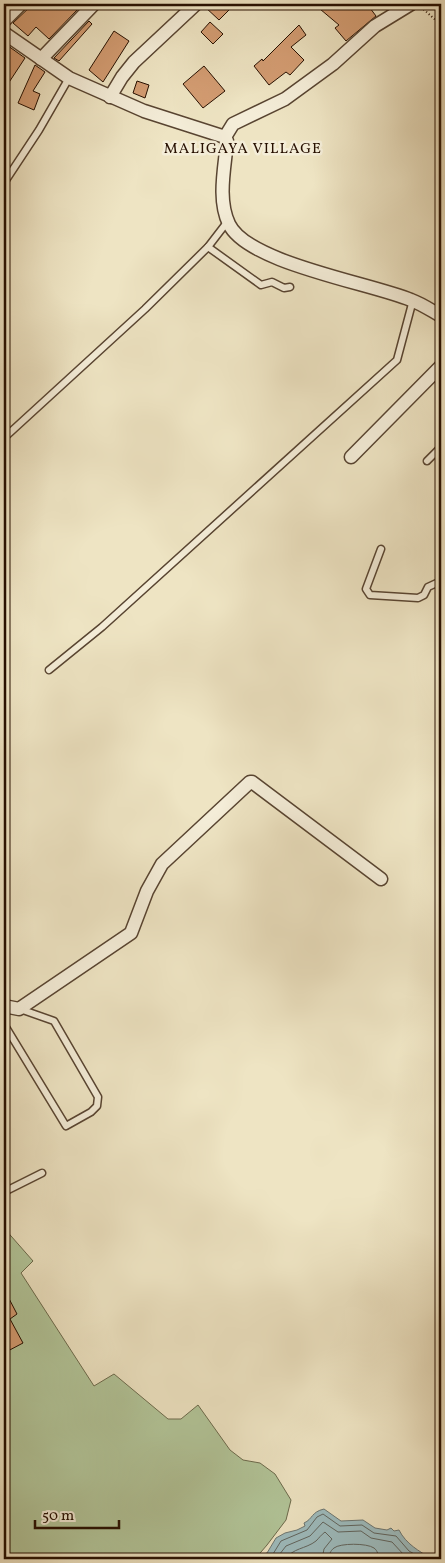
<svg xmlns="http://www.w3.org/2000/svg" width="445" height="1563" viewBox="0 0 445 1563" font-family="Vollkorn,serif">
	<style>
		.green { fill: #b2c599; stroke: #6c6a4c }
		.water { fill: #9ebcbe; stroke: #6e7772 }
		.lines { fill: none; stroke-linecap: round; stroke-linejoin: round }
		.shore { stroke: #62665f; stroke-width: 1 }
		.building { fill: #d39c72; stroke: #260f00 }
		.service-casing { stroke: #584431; stroke-width: 9 }
		.minor-casing { stroke: #584431; stroke-width: 15 }
		.path { stroke: #260f00; stroke-width: 2; stroke-dasharray: 1 2.5; stroke-linecap: butt }
		.service { stroke: #f4edd8; stroke-width: 6 }
		.minor { stroke: #f4edd8; stroke-width: 12 }
		.labels { text-anchor: middle; stroke-width: 5; stroke-linejoin: round; paint-order: stroke }
		.neighbourhood-label { font-size: 15px; letter-spacing: 1px; fill: #260f00; stroke: #f4edd8 }
	</style>
	<rect width="100%" height="100%" fill="#eee4c3"/>
	<filter id="stains"><feTurbulence type="fractalNoise" baseFrequency=".004" numOctaves="4"/><feColorMatrix values="0 0 0 0 .2 0 0 0 0 .09 0 0 0 0 .02 0 0 0 .5 -.17"/></filter>
	<radialGradient id="worn" r=".72"><stop offset=".6" stop-color="#630" stop-opacity="0"/><stop offset="1" stop-color="#630" stop-opacity=".3"/></radialGradient>
	<polygon class="green" points="4,1228 33,1261 21,1273 94,1386 114,1374 168,1419 181,1419 198,1405 230,1450 243,1460 260,1463 275,1474 291,1500 286,1520 267,1545 255,1559 4,1559"/>
	<path class="water" d="M 324,1509 L 341,1521 L 363,1520 L 375,1528 L 387,1530 L 391,1528 L 394,1531 L 399,1530 C 406,1544 419,1551 432,1559 L 381,1559 L 359,1556 L 323,1559 L 260,1559 L 260,1555 L 267,1553 L 276,1538 L 285,1533 L 297,1530 L 305,1526 L 304,1523 C 313,1519 311,1512 324,1509 Z"/>
	<g class="lines">
		<g class="shore">
			<polyline points="264,1559 273,1554 281,1541 307,1530 317,1517 323,1514 340,1526 362,1525 374,1533 396,1536 409,1551 423,1559"/>
			<polyline points="276,1559 286,1546 310,1536 323,1522 338,1532 361,1531 371,1538 392,1542 404,1555 411,1559"/>
			<path d="M 286,1559 C 292,1548 306,1549 316,1541 C 319,1538 321,1535 325,1532 L 332,1539 L 324,1549 L 322,1559"/>
			<path d="M 329,1559 C 329,1555 330,1551 334,1548 C 340,1543 367,1543 374,1548 C 378,1551 378,1555 379,1559"/>
		</g>
	</g>
	<g class="building">
		<polygon points="33,4 72,4 78,9 49,39 36,27 28,36 13,23"/>
		<polygon points="204,4 224,4 230,9 219,20 204,6"/>
		<polygon points="314,4 367,4 376,16 346,41 335,28 339,25"/>
		<polygon points="89,21 92,24 59,61 54,58"/>
		<polygon points="210,22 223,34 213,44 201,32"/>
		<polygon points="299,25 306,35 291,47 304,60 290,75 286,72 269,85 254,66 262,59 263,61"/>
		<polygon points="114,31 129,41 103,82 89,70"/>
		<polygon points="4,43 25,58 4,90"/>
		<polygon points="35,65 45,72 33,91 40,94 34,110 18,103"/>
		<polygon points="204,66 225,91 203,108 183,84"/>
		<polygon points="137,81 149,85 145,98 133,93"/>
		<polygon points="4,1289 17,1314 10,1319 23,1343 4,1353"/>
	</g>
	<g class="lines">
		<defs>
			<g id="service">
				<polyline points="4,181 6,180 39,130 69,78"/>
				<polyline points="208,247 261,285 272,282 284,288 290,287"/>
				<polyline points="4,438 145,309 208,247 228,221"/>
				<polyline points="427,461 441,447"/>
				<polyline points="381,549 366,589 370,595 418,598 424,595 428,587 441,581"/>
				<polyline points="49,670 102,627 397,360 413,300"/>
				<polyline points="4,1024 66,1126 91,1112 97,1106 98,1097 54,1021 20,1009"/>
				<polyline points="4,1192 42,1173"/>
			</g>
			<g id="minor">
				<path d="M 411,4 L 375,26 L 333,64 L 285,99 L 233,124 L 225,137 L 227,141 C 225,167 217,199 229,224 C 247,263 370,283 411,300 C 422,304 432,311 441,316"/>
				<polyline points="4,21 21,4"/>
				<polyline points="4,33 69,78 144,111 225,137"/>
				<polyline points="41,59 94,4"/>
				<polyline points="110,97 122,77 134,62 196,4"/>
				<polyline points="351,457 441,366"/>
				<polyline points="4,1006 19,1009 131,933 147,891 162,864 250,782 252,782 381,879"/>
			</g>
		</defs>
		<use href="#service" class="service-casing"/>
		<use href="#minor" class="minor-casing"/>
		<polyline class="path" points="421,7 441,25"/>
		<use href="#service" class="service"/>
		<use href="#minor" class="minor"/>
	</g>
	<g class="labels">
		<g class="neighbourhood-label">
			<text x="243" y="153">MALIGAYA VILLAGE</text>
		</g>
	</g>
	<rect width="445" height="1563" fill="none" stroke="#eee4c3" stroke-width="20"/>
	<rect x="5" y="5" width="435" height="1553" fill="none" stroke="#260f00" stroke-width="2.5"/>
	<rect x="10" y="10" width="425" height="1543" fill="none" stroke="#260f00"/>
	<path d="M35 1520v8h84v-8" fill="none" stroke="#260f00" stroke-width="2.5"/>
	<text x="42" y="1520" font-size="15" fill="#260f00" stroke="#f4edd8" stroke-width="4" paint-order="stroke">50 m</text>
	<rect width="100%" height="100%" filter="url(#stains)"/>
	<rect width="100%" height="100%" fill="url(#worn)"/>
</svg>
